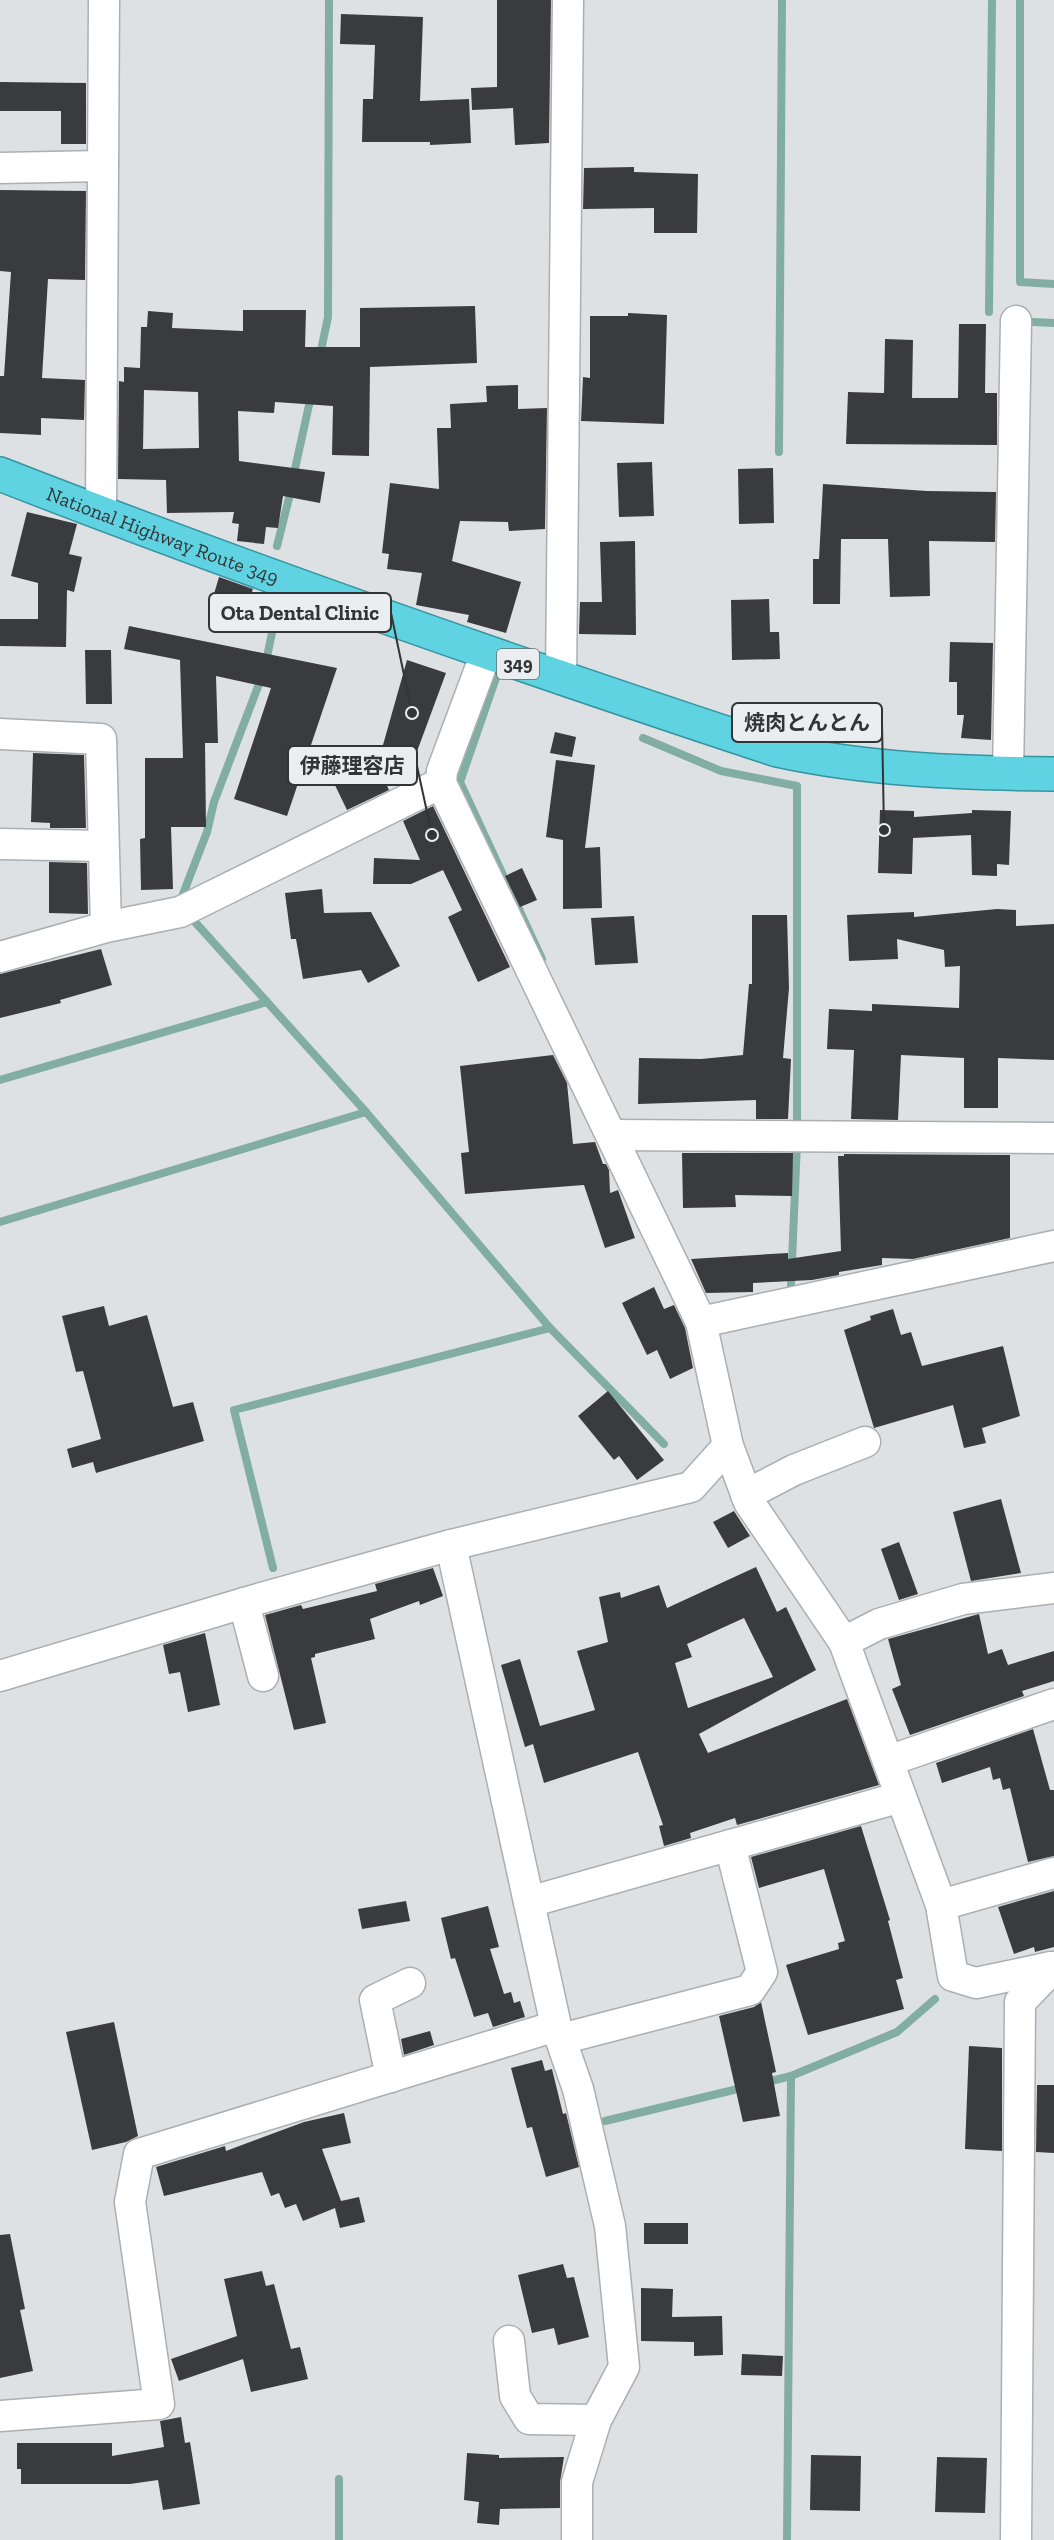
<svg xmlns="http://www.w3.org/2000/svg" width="1054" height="2540" viewBox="0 0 1054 2540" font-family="'Zilla Slab','Noto Sans JP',serif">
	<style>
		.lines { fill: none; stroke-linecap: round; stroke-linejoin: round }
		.stream { stroke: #81ada3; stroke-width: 8 }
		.building { fill: #3a3b3e; fill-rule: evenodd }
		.minor-casing { stroke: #abafb1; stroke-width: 33 }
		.trunk-casing { stroke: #3694a1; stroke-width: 36 }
		.minor { stroke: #fff; stroke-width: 30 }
		.trunk { stroke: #5fd3e2; stroke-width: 33 }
		.labels { text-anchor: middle; stroke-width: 6; stroke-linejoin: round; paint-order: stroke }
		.shield { fill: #ebeef1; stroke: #6a6c6d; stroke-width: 1.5 }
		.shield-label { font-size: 18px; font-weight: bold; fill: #333435 }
		.street-label { font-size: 20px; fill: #333435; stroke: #ebeef1 }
		.leader { fill: none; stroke: #333435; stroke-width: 2 }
		.callout-dot { fill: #333435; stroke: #ebeef1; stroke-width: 2 }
		.callout { fill: #ebeef1; stroke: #333435; stroke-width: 2 }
		.callout-label { font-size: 21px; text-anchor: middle; font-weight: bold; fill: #333435 }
	</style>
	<rect width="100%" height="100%" fill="#dee1e3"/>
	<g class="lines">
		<g class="stream">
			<polyline points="1020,0 1020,282 1054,284"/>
			<polyline points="989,312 992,0"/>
			<polyline points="1033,322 1054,323"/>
			<polyline points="320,355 328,317 329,0"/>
			<polyline points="779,452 782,0"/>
			<polyline points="293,478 311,396"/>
			<polyline points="277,546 291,490"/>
			<polyline points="266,662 273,628 272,601"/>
			<polyline points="496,678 460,782 542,959"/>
			<polyline points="643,738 721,771 797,786 797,1130"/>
			<polyline points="183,894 207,832 214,802 262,676"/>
			<polyline points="195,922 366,1112 550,1328 664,1444"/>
			<polyline points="0,1080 267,1002"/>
			<polyline points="0,1222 366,1112"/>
			<polyline points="791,1285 797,1142"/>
			<polyline points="273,1568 234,1410 550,1328"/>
			<polyline points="763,2083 791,2076 897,2032 935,1999"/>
			<polyline points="605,2121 746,2087"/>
			<polyline points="339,2479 339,2540"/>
			<polyline points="787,2540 791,2076"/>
		</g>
	</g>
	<g class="building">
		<polygon points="497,0 551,0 549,143 515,145 513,108 472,110 471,88 497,87"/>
		<polygon points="341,14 423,17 420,101 469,99 471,143 430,145 430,142 362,142 363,99 373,99 375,45 340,44"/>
		<polygon points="0,82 86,83 86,144 61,144 61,111 0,111"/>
		<polygon points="634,167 634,172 698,174 697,233 654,233 654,208 583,209 584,168"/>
		<polygon points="0,190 86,191 85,280 48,279 42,378 85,380 84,420 41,418 41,435 0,433 0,376 4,376 11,272 0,271"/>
		<path d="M 475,306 L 477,363 L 370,367 L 369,456 L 332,455 L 333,406 L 275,402 L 274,413 L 238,411 L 239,461 L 325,472 L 320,503 L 283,496 L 278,528 L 266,527 L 264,544 L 237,541 L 239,524 L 232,523 L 234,512 L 167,513 L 166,480 L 118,479 L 119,381 L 124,382 L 124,367 L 140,368 L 141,327 L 147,327 L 148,311 L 173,313 L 172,328 L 243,331 L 243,310 L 306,310 L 305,347 L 360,347 L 360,308 ZM 144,390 L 198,392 L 199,448 L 143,449 Z"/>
		<polygon points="628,313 667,315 664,424 581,421 583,377 590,378 590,316 628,316"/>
		<polygon points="959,324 986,324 985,393 997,393 997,445 846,444 848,392 884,393 885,339 913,340 912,398 958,398"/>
		<polygon points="518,385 518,409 547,408 545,529 509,531 508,522 460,521 452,561 521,582 506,633 467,622 469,615 416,605 422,573 387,569 389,554 382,553 390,483 439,489 437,428 451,428 450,404 487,402 486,386"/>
		<polygon points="652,462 654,516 619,517 617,463"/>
		<polygon points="773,468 774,523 739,524 738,469"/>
		<polygon points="823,484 927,491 996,492 995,542 929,541 930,596 890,597 888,539 841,539 840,604 813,604 813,559 819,559"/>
		<polygon points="27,512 77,524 69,554 82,557 74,592 67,590 66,647 0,646 0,619 38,619 38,583 11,576"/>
		<polygon points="635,541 636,635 579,634 580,602 602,602 600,542"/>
		<polygon points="219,577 253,589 244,615 211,604"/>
		<polygon points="769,599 770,632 779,632 780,659 732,660 731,600"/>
		<polygon points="129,626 337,668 287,816 234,799 271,688 216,676 218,743 205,743 206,827 171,827 173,889 141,890 140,839 145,838 145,758 183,758 180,660 124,649"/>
		<polygon points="950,642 993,643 991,740 961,738 964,715 957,715 957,682 949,682"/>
		<polygon points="85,650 111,650 112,704 86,704"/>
		<polygon points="407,660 446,673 412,765 381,752"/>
		<polygon points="555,732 576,737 572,757 550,753"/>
		<polygon points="33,753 84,755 86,828 50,828 50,823 31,822"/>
		<polygon points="375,759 389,790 347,810 332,779"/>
		<polygon points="556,760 595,765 585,848 600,847 602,908 563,909 563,840 546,837"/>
		<polygon points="433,806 510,967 478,982 448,917 462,910 443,870 411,884 373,884 374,858 420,860 403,821"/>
		<polygon points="880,810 914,811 914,817 972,813 972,810 1011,811 1009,865 997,864 997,876 972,875 971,835 913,838 912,874 878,873"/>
		<polygon points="49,862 87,863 88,914 49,913"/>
		<polygon points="522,868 537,900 520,907 505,876"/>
		<polygon points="322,889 324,913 371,912 400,966 368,983 361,970 303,979 296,939 291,939 285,893"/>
		<polygon points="997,909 1016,910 1016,926 1054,924 1054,1060 998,1058 998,1108 964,1108 964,1058 901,1055 898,1120 851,1119 854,1050 827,1049 829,1009 872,1011 872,1004 959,1008 960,966 945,967 944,950 897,939 898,959 849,961 847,915 914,912 914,917"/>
		<polygon points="752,915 787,915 789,988 783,1058 791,1059 788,1119 756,1119 756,1100 638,1104 639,1058 701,1059 743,1055 749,984 752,984"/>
		<polygon points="634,916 638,963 595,965 591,918"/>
		<polygon points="101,949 112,985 60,1000 61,1003 0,1018 0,974"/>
		<polygon points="553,1055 567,1083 573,1144 595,1142 603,1164 606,1164 609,1170 610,1193 618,1190 635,1238 605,1248 584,1185 465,1194 461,1153 469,1152 460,1066"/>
		<polygon points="682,1153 793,1153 792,1196 735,1195 736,1207 683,1208"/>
		<polygon points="844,1154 1010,1155 1010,1238 913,1259 882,1258 882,1265 839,1272 839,1275 812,1280 753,1283 753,1292 706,1293 691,1259 788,1253 788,1259 841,1251 838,1156 844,1156"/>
		<polygon points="654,1287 664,1309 674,1305 685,1328 693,1368 670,1379 657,1350 647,1355 622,1303"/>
		<polygon points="104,1306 109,1326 147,1315 173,1407 193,1402 204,1441 96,1473 93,1462 72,1468 67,1449 101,1439 83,1371 76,1372 62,1316"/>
		<polygon points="893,1309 901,1335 911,1332 922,1366 1003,1346 1020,1416 982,1428 986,1443 964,1448 953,1405 874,1428 844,1330 871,1320 870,1316"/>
		<polygon points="608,1391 664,1460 637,1480 619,1456 614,1460 578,1416"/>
		<polygon points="1001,1499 1021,1573 971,1581 953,1512"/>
		<polygon points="734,1511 750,1536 728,1548 713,1522"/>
		<polygon points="899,1542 918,1594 899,1600 881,1549"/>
		<path d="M 756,1567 L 777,1612 L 786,1607 L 816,1670 L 699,1734 L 708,1753 L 847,1699 L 879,1785 L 737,1825 L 735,1818 L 690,1833 L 691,1838 L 664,1846 L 659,1826 L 663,1825 L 638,1752 L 544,1783 L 533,1744 L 525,1747 L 501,1665 L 520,1659 L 540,1726 L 595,1710 L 577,1651 L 608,1642 L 599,1597 L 620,1592 L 621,1598 L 659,1585 L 667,1608 ZM 744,1618 L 773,1677 L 688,1708 L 675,1663 L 692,1657 L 687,1644 Z"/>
		<polygon points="433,1568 443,1596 420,1605 419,1601 370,1619 375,1639 315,1654 315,1657 311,1658 326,1723 294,1730 265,1615 301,1605 303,1609 377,1591 375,1584"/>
		<polygon points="979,1614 988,1654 1002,1649 1008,1665 1054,1651 1054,1681 1022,1691 1024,1696 910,1735 892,1689 901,1685 888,1639"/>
		<polygon points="205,1633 220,1705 188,1712 180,1672 169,1674 163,1645"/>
		<polygon points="1033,1729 1050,1790 1054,1790 1054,1856 1028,1862 1010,1788 1003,1790 1000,1778 993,1780 990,1767 942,1783 936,1763"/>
		<polygon points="861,1826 890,1920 888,1921 903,1978 896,1980 904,2009 808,2035 786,1965 839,1949 838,1943 845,1941 824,1869 759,1888 751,1857"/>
		<polygon points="1054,1891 1054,1947 1035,1952 1034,1947 1014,1954 998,1907"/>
		<polygon points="406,1901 410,1921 362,1929 358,1909"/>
		<polygon points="488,1906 499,1947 490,1949 504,1994 511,1992 514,2003 520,2001 525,2017 493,2027 488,2013 474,2017 455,1958 451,1959 441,1918"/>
		<polygon points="761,2002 776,2072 772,2073 780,2116 743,2122 719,2016 754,2007"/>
		<polygon points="114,2022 138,2136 126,2142 92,2150 66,2032"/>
		<polygon points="430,2031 434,2045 404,2055 401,2039"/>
		<polygon points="969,2046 1002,2048 1002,2151 965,2149"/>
		<polygon points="542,2060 545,2071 552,2069 563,2114 566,2113 579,2167 546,2177 532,2127 527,2128 511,2068"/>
		<polygon points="1037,2085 1054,2085 1054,2153 1036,2152"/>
		<polygon points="344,2113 351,2143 322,2149 341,2201 359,2197 365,2222 340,2228 335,2208 303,2221 296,2204 285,2208 279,2193 271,2196 262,2172 164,2196 156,2167 225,2146 226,2151 304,2122"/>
		<rect x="644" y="2223" width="44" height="21"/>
		<polygon points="10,2234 25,2309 20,2310 33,2371 0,2378 0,2235"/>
		<polygon points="563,2264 567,2278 574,2277 589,2337 558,2345 554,2328 532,2333 518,2275"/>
		<polygon points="262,2271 266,2286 274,2284 291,2349 300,2347 308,2379 251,2392 243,2359 179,2381 171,2359 237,2336 224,2279"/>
		<polygon points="641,2288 673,2289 672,2317 722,2316 723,2355 694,2356 694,2342 641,2341"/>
		<polygon points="742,2354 783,2356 782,2376 741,2375"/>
		<polygon points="181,2417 185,2443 190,2442 200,2504 163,2510 158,2480 130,2484 21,2484 21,2469 17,2469 17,2443 112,2443 112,2456 164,2447 160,2421"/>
		<polygon points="467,2453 499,2455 499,2458 564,2457 560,2482 560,2508 500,2509 499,2525 477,2523 479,2502 464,2500"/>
		<polygon points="811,2455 861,2456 860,2511 810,2510"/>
		<polygon points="937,2457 987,2458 985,2513 935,2512"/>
	</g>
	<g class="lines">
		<defs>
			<g id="minor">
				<polyline points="0,168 103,166"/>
				<polyline points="101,513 104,0"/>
				<polyline points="486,653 442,771 441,783 701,1322 728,1446 749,1502 844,1642 941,1905 953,1976 976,1983 1051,1967"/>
				<polyline points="561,679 568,0"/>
				<polyline points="0,734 101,739 106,927"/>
				<polyline points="1008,773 1016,321"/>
				<polyline points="0,844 103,846"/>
				<polyline points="0,957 106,927 180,912 441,783"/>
				<polyline points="612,1135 1054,1138"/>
				<polyline points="701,1322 1054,1246"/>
				<polyline points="746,1495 794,1470 865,1442"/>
				<polyline points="244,1603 263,1676"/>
				<polyline points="844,1642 879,1624 963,1599 1054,1588"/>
				<polyline points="0,1676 244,1603 451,1545 691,1487 728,1446"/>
				<polyline points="888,1761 1054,1704"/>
				<polyline points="529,1902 901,1797"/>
				<polyline points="941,1905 1054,1873"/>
				<polyline points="556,2026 578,2089 610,2226 624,2367 596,2420 577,2482 577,2540"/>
				<polyline points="561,2039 750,1990 762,1972 730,1845"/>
				<polyline points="391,2077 375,2000 410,1983"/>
				<polyline points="509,2341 515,2396 529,2419 596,2420"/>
				<polyline points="0,2416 159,2404 130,2202 139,2154 556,2026 451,1545"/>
				<polyline points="1016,2540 1020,2002 1054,1967"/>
			</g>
			<g id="trunk">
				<path id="s1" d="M 0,474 C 256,574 516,664 777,750 C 868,770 961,773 1054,774"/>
			</g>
		</defs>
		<use href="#minor" class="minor-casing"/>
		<use href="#trunk" class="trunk-casing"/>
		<use href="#minor" class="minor"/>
		<use href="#trunk" class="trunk"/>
	</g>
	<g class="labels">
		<rect class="shield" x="497" y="649" width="42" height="30" rx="4.5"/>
		<g class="shield-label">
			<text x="518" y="670">349</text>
		</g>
		<g class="street-label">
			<text dy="7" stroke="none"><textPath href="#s1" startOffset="174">National Highway Route 349</textPath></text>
		</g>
	</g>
	<path class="leader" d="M412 713L391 613M884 830L882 723M432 835L417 766"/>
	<g class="callout-dot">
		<circle cx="412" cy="713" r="6"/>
		<circle cx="884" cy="830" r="6"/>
		<circle cx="432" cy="835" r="6"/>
	</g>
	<g class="callout">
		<rect x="209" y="593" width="182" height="39" rx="6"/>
		<rect x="732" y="703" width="150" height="39" rx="6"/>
		<rect x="288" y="746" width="129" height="39" rx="6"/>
	</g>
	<g class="callout-label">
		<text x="300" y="620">Ota Dental Clinic</text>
		<text x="807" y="730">焼肉とんとん</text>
		<text x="352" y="773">伊藤理容店</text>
	</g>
</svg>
